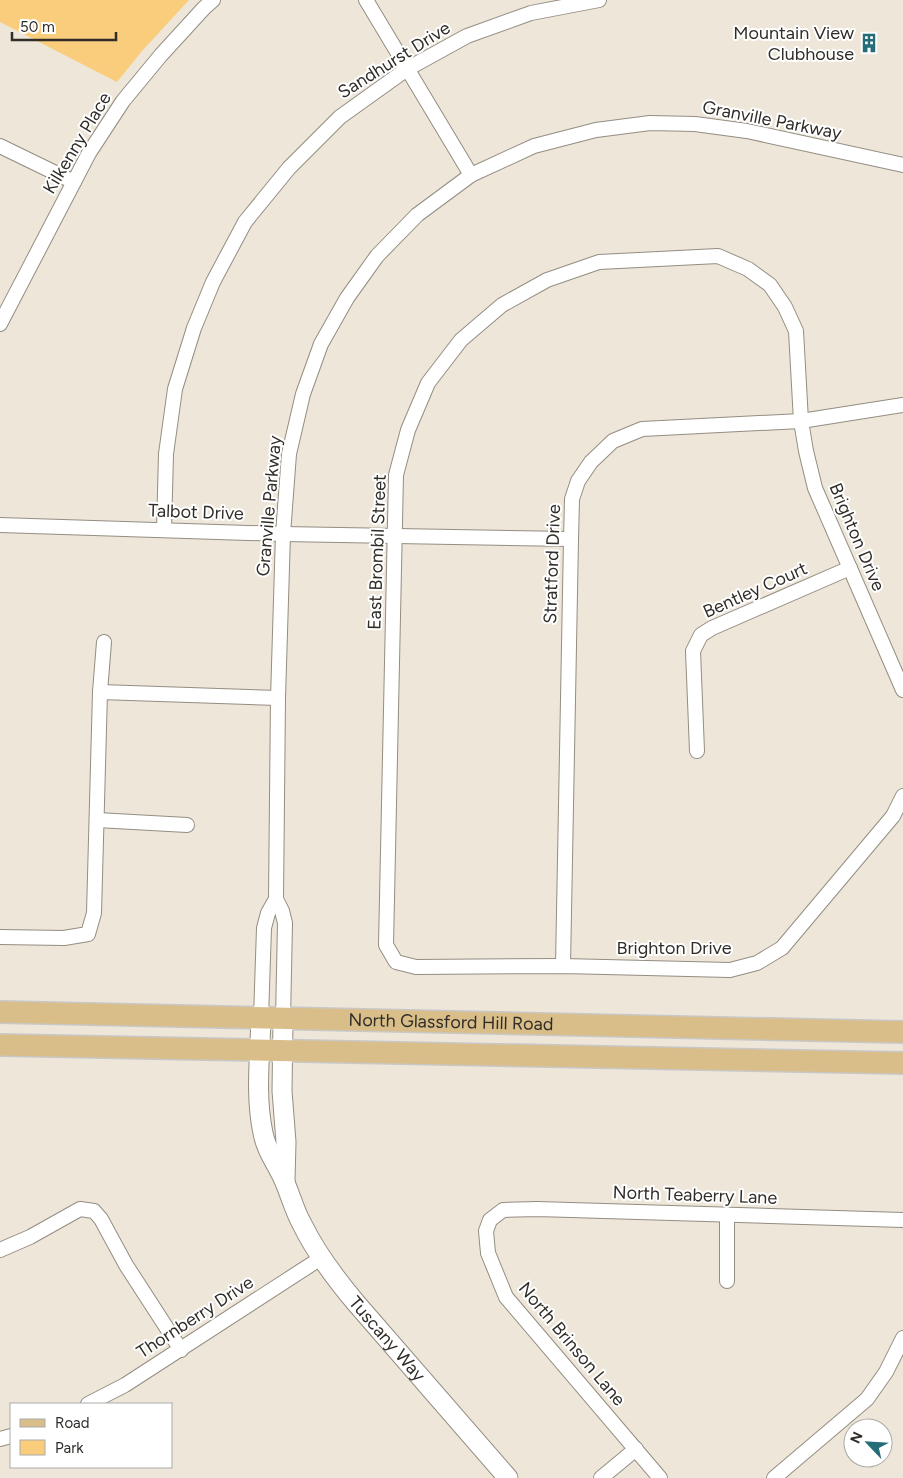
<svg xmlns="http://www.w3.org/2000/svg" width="903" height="1478" viewBox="0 0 903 1478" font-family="Figtree,sans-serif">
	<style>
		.green { fill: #f9cd7c }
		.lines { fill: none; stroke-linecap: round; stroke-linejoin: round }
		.street-casing { stroke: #948d82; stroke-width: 16 }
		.secondary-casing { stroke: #948d82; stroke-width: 21 }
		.primary-casing { stroke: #c9c8c7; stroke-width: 24 }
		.street { stroke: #fff; stroke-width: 14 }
		.secondary { stroke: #fff; stroke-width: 19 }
		.primary { stroke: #d9be89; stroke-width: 21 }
		.labels { text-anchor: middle; stroke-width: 4; stroke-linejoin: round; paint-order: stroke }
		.poi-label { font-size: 18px; fill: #302d29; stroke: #fff; text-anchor: end }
		.street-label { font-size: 18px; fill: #302d29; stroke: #fff }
	</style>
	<rect width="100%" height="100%" fill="#ede6d9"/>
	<polygon class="green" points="0,0 189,0 142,51 117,82 0,22"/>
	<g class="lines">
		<defs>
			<g id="street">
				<polyline points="366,0 471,175"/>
				<polyline points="0,146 74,182"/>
				<polyline points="0,324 89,153 123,101 161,55 204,8 213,0"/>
				<polyline points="0,525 283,534 571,539"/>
				<polyline points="164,530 166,454 175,389 194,328 213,282 245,222 289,168 340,117 407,69 467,36 531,13 599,0"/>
				<polyline points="903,690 815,488 806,451 801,421 796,331 785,307 770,285 748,269 718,256 599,262 547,280 502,305 461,340 428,383 408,430 396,475 386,945 396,962 416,967 563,966 730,970 757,963 782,948 893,816 903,796"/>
				<polyline points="100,692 278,698"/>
				<polyline points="697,751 693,651 701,635 712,628 850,568"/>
				<polyline points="97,820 187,825"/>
				<polyline points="0,937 64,938 88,934 94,913 100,692 104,642"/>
				<polyline points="563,966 571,539 572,499 578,481 591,462 613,441 642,429 801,421 903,405"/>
				<polyline points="261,1018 264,928 268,913 276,899"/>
				<polyline points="283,1019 285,923 282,911 276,899 278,698 283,534 289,454 303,394 321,344 347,298 377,256 417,215 471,175 534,146 596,130 650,123 695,124 747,131 903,165"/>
				<polyline points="0,1250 30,1237 80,1209 94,1211 101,1219 126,1265 181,1350"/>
				<polyline points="727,1281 727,1215"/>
				<polyline points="88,1404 125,1385 321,1258"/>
				<polyline points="0,1439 11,1436"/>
				<polyline points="601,1478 636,1449"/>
				<polyline points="660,1478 506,1297 488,1253 486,1231 490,1220 503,1210 537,1209 903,1220"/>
				<polyline points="774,1478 867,1399 886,1372 903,1338"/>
			</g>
			<g id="secondary">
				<path id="s1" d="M 261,1018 C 260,1055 255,1096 263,1133 C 266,1150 276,1163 283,1178 C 290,1193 294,1210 302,1224 C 316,1253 335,1278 356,1303 L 508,1478"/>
				<polyline points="283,1019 282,1091 286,1142 285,1180"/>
			</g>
			<g id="primary">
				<path id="s2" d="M 0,1012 L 903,1032"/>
				<polyline points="0,1045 903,1063"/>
			</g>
		</defs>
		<use href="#street" class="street-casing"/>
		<use href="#secondary" class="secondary-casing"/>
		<use href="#primary" class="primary-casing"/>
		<use href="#street" class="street"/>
		<use href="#secondary" class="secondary"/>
		<use href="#primary" class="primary"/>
	</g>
	<defs>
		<symbol id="building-bare" viewBox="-9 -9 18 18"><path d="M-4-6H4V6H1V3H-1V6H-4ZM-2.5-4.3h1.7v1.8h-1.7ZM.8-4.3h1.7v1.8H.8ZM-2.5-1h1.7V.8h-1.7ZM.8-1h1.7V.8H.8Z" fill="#246d78" stroke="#fff" stroke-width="2.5" paint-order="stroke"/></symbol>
	</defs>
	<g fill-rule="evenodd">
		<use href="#building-bare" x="855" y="29" width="28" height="28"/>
	</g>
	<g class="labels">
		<g class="poi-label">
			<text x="854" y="39">Mountain View<tspan x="854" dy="21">Clubhouse</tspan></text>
		</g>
		<g class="street-label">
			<text transform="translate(394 60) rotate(-32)" y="6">Sandhurst Drive</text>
			<text transform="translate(772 120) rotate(11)" y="6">Granville Parkway</text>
			<text transform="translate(77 143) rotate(-59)" y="6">Kilkenny Place</text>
			<text transform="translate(269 506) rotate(-85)" y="6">Granville Parkway</text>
			<text transform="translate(196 512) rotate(2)" y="6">Talbot Drive</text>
			<text transform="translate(857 537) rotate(67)" y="6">Brighton Drive</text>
			<text transform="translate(377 552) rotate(-88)" y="6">East Brombil Street</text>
			<text transform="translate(552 564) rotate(-88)" y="6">Stratford Drive</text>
			<text transform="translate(755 590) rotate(-24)" y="6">Bentley Court</text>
			<text x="674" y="954">Brighton Drive</text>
			<text dy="6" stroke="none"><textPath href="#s2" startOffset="451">North Glassford Hill Road</textPath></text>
			<text transform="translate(695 1195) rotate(2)" y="6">North Teaberry Lane</text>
			<text transform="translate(195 1317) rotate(-33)" y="6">Thornberry Drive</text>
			<text dy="6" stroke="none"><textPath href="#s1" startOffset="358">Tuscany Way</textPath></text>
			<text transform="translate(572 1344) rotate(50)" y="6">North Brinson Lane</text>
		</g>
	</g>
	<rect x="10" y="1403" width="162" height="65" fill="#ffffff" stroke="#acaba9"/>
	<rect x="20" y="1419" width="25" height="8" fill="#d9be89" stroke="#acaba9"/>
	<text x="55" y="1428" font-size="15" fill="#302d29">Road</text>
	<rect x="20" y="1440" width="25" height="15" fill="#f9cd7c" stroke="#acaba9"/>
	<text x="55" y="1453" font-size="15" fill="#302d29">Park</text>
	<g transform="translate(868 1443) rotate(295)"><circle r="24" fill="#ffffff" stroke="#acaba9"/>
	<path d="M0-4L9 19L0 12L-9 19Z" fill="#246d78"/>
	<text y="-8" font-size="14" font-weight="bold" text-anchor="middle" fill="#302d29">N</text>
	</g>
	<path d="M12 32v8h104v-8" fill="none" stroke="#302d29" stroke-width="2.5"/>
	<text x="20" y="32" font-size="15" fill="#302d29" stroke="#ffffff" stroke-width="4" paint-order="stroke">50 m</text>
</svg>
